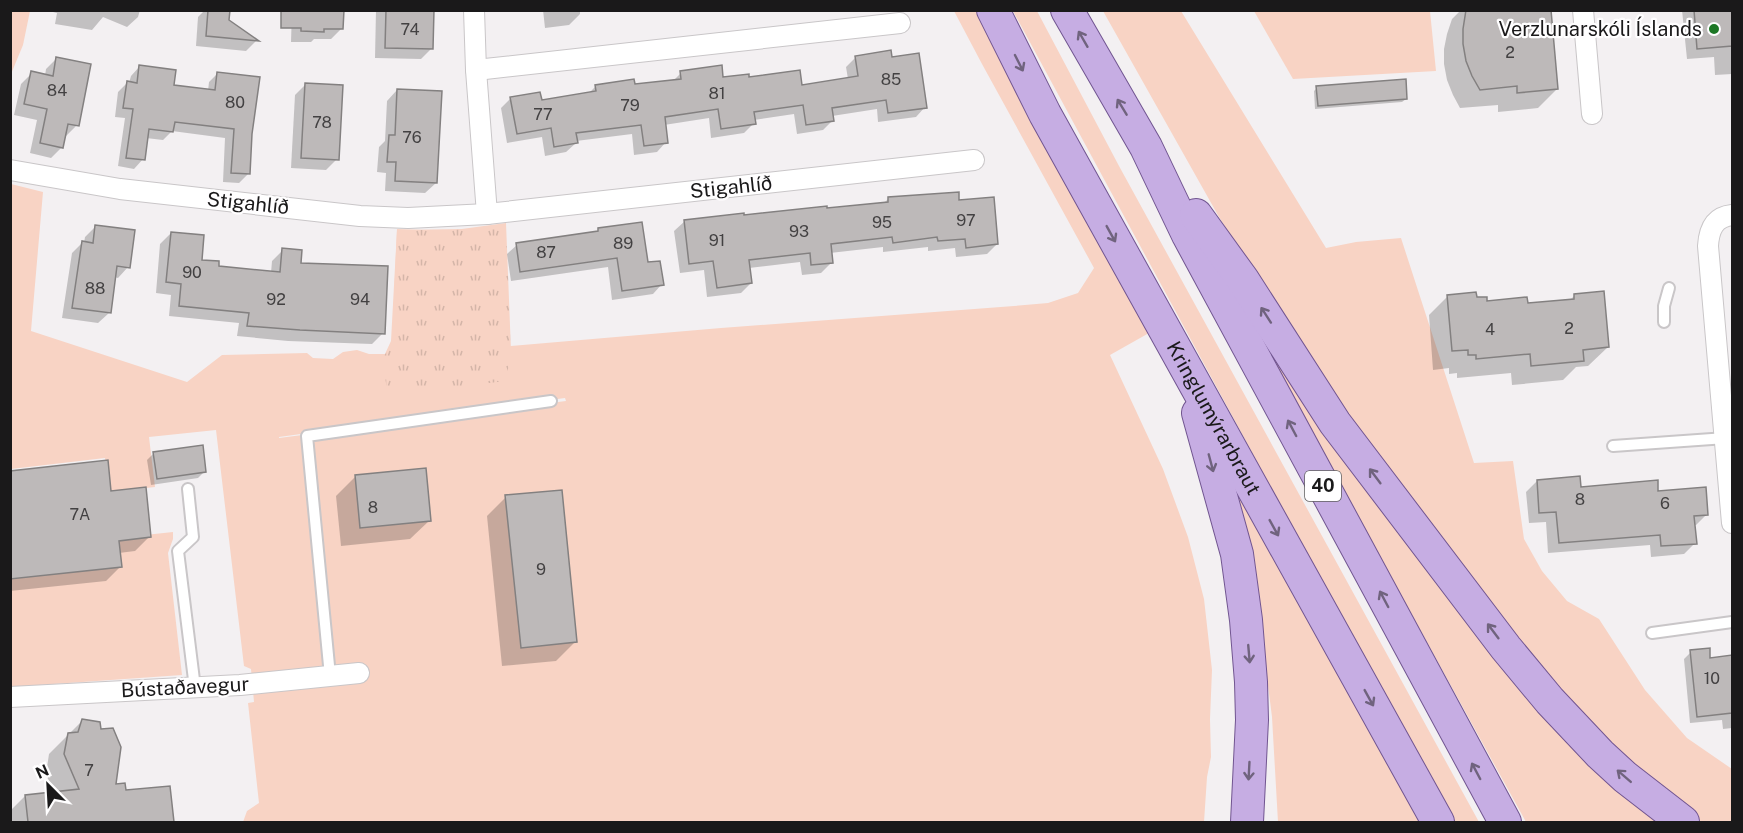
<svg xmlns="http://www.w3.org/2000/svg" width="1743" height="833" viewBox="0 0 1743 833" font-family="'Public Sans',sans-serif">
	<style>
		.green { fill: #f8d3c4; fill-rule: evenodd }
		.park { fill: url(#park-tufts) }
		.shadow { fill: #0003 }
		.building { fill: #bdb9b9; stroke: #838080; stroke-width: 1.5 }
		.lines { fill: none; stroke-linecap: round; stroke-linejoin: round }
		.service-casing { stroke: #c9c6c8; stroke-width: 14 }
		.minor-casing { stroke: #c9c6c8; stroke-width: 22 }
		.primary-casing { stroke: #715590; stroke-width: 34 }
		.service { stroke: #fff; stroke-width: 10 }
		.minor { stroke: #fff; stroke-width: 20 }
		.primary { stroke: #c6ade3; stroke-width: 32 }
		.oneway { stroke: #70637e }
		.poi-dot { fill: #1d7725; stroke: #fffeff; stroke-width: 2 }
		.labels { text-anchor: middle; stroke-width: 4.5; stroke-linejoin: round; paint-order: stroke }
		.number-label { font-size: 16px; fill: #434142 }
		.shield { fill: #fffeff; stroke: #5f5e5f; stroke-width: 1.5 }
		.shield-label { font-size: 18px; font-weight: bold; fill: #1a191a }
		.poi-label { font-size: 20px; fill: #1a191a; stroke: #fffeff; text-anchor: end }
		.street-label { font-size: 20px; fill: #1a191a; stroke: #fffeff }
	</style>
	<defs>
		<pattern id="park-tufts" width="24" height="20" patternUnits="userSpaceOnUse" patternTransform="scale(1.5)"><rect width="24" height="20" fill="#f8d3c4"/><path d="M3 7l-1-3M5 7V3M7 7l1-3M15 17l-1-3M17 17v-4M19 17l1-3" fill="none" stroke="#d4b5a8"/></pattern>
	</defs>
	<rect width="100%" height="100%" fill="#f3f0f2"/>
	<g class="green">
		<polygon points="11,10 30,11 23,45 11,74"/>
		<path d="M 954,11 L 977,11 L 1018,92 L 1149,333 L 1110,355 L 1163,469 L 1188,537 L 1204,599 L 1212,670 L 1210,719 L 1211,757 L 1207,777 L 1204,822 L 243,822 L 247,811 L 259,803 L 248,703 L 254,702 L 251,669 L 244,666 L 216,430 L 149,437 L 155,487 L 110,492 L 105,458 L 11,469 L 11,184 L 43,192 L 31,331 L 187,382 L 222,355 L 307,353 L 313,358 L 333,359 L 343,352 L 357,350 L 369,354 L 385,354 L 391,341 L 397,230 L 465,229 L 500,347 L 721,328 L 1014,306 L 1048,303 L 1078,293 L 1094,268 L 982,64 ZM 565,398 L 566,401 L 279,438 L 279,437 Z"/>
		<polygon points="1013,11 1037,11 1119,166 1479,822 1452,822"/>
		<polygon points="1103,11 1181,11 1326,248 1356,242 1401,238 1474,463 1513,461 1524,539 1542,571 1567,601 1599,619 1645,690 1687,738 1732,769 1732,822 1703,822 1693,818 1584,726 1326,389 1219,217"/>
		<polygon points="1254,11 1430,11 1436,71 1293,79"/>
		<polygon points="1228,281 1457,599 1553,729 1660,822 1526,822"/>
		<polygon points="1218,450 1419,822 1278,822 1272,717 1259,614"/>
		<polygon points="173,532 173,539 168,553 182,675 11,687 11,577 117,538"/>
	</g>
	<polygon class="park" points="506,223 511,351 506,381 388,395 382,359 392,344 397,229 447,231"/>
	<g class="shadow">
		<polygon points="45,10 140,10 138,17 127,27 103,17 92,30 55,24 57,13"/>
		<polygon points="205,10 214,10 256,41 246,51 196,46 198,17"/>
		<polygon points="292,10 342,28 331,39 314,39 311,42 291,42"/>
		<polygon points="376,10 433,10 432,48 421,59 375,58"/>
		<polygon points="543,10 584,10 580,11 580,14 569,25 545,28"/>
		<polygon points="1461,10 1549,10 1557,89 1538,108 1498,112 1498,105 1460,108 1453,95 1447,80 1444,64 1444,49 1447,34 1452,19"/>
		<polygon points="1682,10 1732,10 1732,74 1715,75 1714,57 1687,59"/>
		<polygon points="856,57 891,59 925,107 916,117 878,122 877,109 832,116 832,121 823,130 797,134 794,114 754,120 754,123 744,133 711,138 709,118 664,125 666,142 657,152 634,155 632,134 576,141 576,143 566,152 545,156 542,137 507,143 501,108 511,98 540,101 588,94 596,86 634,86 673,81 681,73 722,79 748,79 801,87 848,79 846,67"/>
		<polygon points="57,58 77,125 66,136 64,135 62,147 51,158 30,153 37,120 14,115 21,84 32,73 45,76 46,69"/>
		<polygon points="140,66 173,87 208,91 209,82 218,73 251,134 248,174 239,183 223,182 225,138 172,131 163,140 146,138 143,159 134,169 118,166 125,118 115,117 118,92 127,83 129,83 131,76"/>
		<polygon points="306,84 337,159 326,170 291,168 295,95"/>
		<polygon points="1317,88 1406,99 1402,102 1315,109 1314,91"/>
		<polygon points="397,90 436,183 425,193 385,191 386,173 377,172 379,147 385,141 387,101"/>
		<polygon points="888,199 958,202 997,244 987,254 956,257 955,248 928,251 928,247 883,252 883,247 830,253 831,263 821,273 802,275 800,262 749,268 751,283 741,293 707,297 704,270 680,273 674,231 685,221 883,204"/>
		<polygon points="96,226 128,267 118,278 114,277 109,313 98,323 62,318 72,253 82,243 84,243 85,237"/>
		<polygon points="599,230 662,284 653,294 612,300 608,267 511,281 507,254 517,245 595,233"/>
		<polygon points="171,233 200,261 217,267 271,273 272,261 283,250 383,333 372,344 288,341 237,336 239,323 169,316 171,295 156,293 160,244"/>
		<polygon points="1575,295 1608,347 1588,366 1576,367 1563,380 1512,385 1511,373 1457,378 1457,373 1449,374 1449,368 1433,370 1429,315 1448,296 1476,299 1486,302 1526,305 1569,301"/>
		<polygon points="154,453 205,471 198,478 151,485 147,460"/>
		<polygon points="10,472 109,493 149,537 135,551 119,553 120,567 106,581 10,591"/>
		<polygon points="356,476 430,520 410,539 341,546 336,496"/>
		<polygon points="1537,481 1580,488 1657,492 1707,514 1696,525 1694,525 1695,543 1684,554 1651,557 1650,545 1548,553 1546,522 1529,523 1526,492"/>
		<polygon points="506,497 576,641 556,661 502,666 487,516"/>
		<polygon points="1691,652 1709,659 1732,657 1732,728 1723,729 1722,720 1690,723 1684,659"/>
		<polygon points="82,721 114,786 124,792 168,787 173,822 10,822 10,811 25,796 54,793 46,774 49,754"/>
	</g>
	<g class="building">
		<polygon points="208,10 230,10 229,20 259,41 206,36"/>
		<polygon points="281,10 344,10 343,29 324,29 324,32 301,31 301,28 281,28"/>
		<polygon points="386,10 434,10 433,49 385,48"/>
		<polygon points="1466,10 1551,10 1558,89 1517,93 1517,86 1480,90 1472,76 1466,61 1463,44 1463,29"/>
		<polygon points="1694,10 1732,10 1732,46 1697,49"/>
		<polygon points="891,50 892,57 919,53 927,108 888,113 886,100 832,108 834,121 806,125 803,105 754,112 756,124 721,129 718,109 665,117 668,143 644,146 641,125 576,133 578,143 554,147 551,128 517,134 510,97 540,92 542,100 596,91 595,85 634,79 635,84 681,79 680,71 722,65 723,77 749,74 749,77 800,70 802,85 858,76 855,56"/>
		<polygon points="56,57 91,64 79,126 68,124 63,148 40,143 47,109 24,104 31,71 53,76"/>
		<polygon points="139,65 176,70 174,85 215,90 217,72 260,77 252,134 250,174 231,173 234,129 175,122 173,132 149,129 145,160 126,158 133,109 123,108 127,81 137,83"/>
		<polygon points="1406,79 1407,99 1318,106 1316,86"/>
		<polygon points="305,83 343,85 339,160 301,158"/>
		<polygon points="397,89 442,91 437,183 395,181 396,162 387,162 389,135 395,135"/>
		<polygon points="959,192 959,200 994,197 998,244 966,248 965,239 938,241 937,237 893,243 892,237 831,244 833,263 811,265 810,253 749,260 752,283 717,288 713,261 689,264 684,220 744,213 744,215 827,206 827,208 888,202 888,197"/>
		<polygon points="642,222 648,262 660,261 664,285 622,291 617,258 520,272 516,243 598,231 598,228"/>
		<polygon points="95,225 135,230 130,268 117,266 111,313 72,308 82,241 93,243"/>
		<polygon points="171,232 204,235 202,260 219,261 219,266 280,272 282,248 302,250 301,263 388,266 385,334 300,330 247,326 249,313 179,306 181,284 166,282"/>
		<polygon points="1604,291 1609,347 1583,350 1584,361 1531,366 1530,354 1476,359 1476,355 1468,355 1468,350 1452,351 1447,295 1476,292 1477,297 1487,297 1487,301 1527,297 1528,303 1574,299 1574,294"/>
		<polygon points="203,445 206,472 157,479 153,452"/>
		<polygon points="108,460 111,491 146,487 151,537 119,541 122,567 10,579 10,471"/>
		<polygon points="426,468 431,521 360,528 355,475"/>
		<polygon points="1580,476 1581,487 1658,480 1658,491 1706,487 1708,515 1694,516 1697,544 1661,546 1660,535 1559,543 1556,512 1539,513 1537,480"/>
		<polygon points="562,490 577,642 521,648 505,495"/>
		<polygon points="1710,648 1710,658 1732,655 1732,713 1697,717 1690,650"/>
		<polygon points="82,719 100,722 101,729 113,728 121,747 116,784 125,783 126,790 170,786 174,822 28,822 25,795 79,789 64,754 68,733 78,732"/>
	</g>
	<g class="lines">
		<defs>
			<g id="service">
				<polyline points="1664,322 1664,306 1669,288"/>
				<polyline points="1613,446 1726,438"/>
				<polyline points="188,489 193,537 178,551 195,688"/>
				<polyline points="1652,633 1732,622"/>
				<polyline points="330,676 307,436 551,401"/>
			</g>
			<g id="minor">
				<polyline points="474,10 476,70 487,214"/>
				<polyline points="1583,10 1592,114"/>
				<polyline points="476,70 900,23"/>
				<polyline points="10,170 120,189 360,216 408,218 487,214 974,160"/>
				<path d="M 1732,215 C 1714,217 1709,230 1708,246 L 1732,523"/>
				<polyline points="10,697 240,685 359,673"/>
			</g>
			<g id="primary">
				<path id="s1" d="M 993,10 L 1045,114 L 1438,822"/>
				<polyline points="1067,10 1146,147 1188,235 1505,822"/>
				<polyline points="1196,215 1243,280 1335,423 1506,648 1550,701 1600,754 1625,777 1683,822"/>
				<polyline points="1198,413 1237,554 1246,620 1251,682 1252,720 1247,822"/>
			</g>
		</defs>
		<use href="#service" class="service-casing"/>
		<use href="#minor" class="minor-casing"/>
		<use href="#primary" class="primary-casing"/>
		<use href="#service" class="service"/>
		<use href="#minor" class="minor"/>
		<use href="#primary" class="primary"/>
	</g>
	<defs><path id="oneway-shaft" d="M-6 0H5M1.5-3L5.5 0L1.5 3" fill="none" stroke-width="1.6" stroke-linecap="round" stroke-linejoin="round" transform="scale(1.5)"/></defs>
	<g class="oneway">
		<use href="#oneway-shaft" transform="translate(1083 39) rotate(-120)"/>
		<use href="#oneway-shaft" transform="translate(1019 63) rotate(63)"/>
		<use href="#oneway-shaft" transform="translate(1122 107) rotate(-121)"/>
		<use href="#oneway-shaft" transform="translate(1111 234) rotate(61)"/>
		<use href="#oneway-shaft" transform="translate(1266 315) rotate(-123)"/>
		<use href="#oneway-shaft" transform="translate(1292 428) rotate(-118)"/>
		<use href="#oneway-shaft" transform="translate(1211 463) rotate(75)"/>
		<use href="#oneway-shaft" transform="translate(1375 476) rotate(-127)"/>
		<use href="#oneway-shaft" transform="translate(1274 528) rotate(61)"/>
		<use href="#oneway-shaft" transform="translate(1384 599) rotate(-118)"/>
		<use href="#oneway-shaft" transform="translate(1493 631) rotate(-127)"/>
		<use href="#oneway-shaft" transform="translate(1249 654) rotate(85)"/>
		<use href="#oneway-shaft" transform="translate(1369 698) rotate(61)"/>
		<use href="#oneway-shaft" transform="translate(1249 771) rotate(93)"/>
		<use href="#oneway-shaft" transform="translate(1476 771) rotate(-118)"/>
		<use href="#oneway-shaft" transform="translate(1624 776) rotate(-139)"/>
	</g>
	<circle class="poi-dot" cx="1714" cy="29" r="6"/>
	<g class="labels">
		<g class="number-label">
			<text x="410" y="35">74</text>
			<text x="1510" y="58">2</text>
			<text x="891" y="85">85</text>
			<text x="57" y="96">84</text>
			<text x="717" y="99">81</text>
			<text x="235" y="108">80</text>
			<text x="630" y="111">79</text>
			<text x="543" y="120">77</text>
			<text x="322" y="128">78</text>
			<text x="412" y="143">76</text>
			<text x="966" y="226">97</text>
			<text x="882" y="228">95</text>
			<text x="799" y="237">93</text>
			<text x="717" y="246">91</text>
			<text x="623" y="249">89</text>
			<text x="546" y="258">87</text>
			<text x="192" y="278">90</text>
			<text x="95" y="294">88</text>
			<text x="276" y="305">92</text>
			<text x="360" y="305">94</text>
			<text x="1569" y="334">2</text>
			<text x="1490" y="335">4</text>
			<text x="1580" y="505">8</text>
			<text x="1665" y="509">6</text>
			<text x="373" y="513">8</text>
			<text x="80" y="520">7A</text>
			<text x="541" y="575">9</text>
			<text x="1712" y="684">10</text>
			<text x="89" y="776">7</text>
		</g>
		<rect class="shield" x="1305" y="471" width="36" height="30" rx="4.5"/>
		<g class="shield-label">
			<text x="1323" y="492">40</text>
		</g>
		<g class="poi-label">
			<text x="1702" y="36">Verzlunarskóli Íslands</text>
		</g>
		<g class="street-label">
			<text transform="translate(731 187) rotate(-6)" y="7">Stigahlíð</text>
			<text transform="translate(248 203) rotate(6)" y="7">Stigahlíð</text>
			<text dy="7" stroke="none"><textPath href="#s1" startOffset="464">Kringlumýrarbraut</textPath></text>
			<text transform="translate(185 687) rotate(-3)" y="7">Bústaðavegur</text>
		</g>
	</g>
	<rect width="1743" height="833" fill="none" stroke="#1a191a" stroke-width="24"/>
	<g transform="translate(48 785) rotate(336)" stroke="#fffeff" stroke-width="4.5" paint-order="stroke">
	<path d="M0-4.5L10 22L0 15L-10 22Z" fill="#1a191a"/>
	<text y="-9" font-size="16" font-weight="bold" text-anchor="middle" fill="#1a191a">N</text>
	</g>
</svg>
